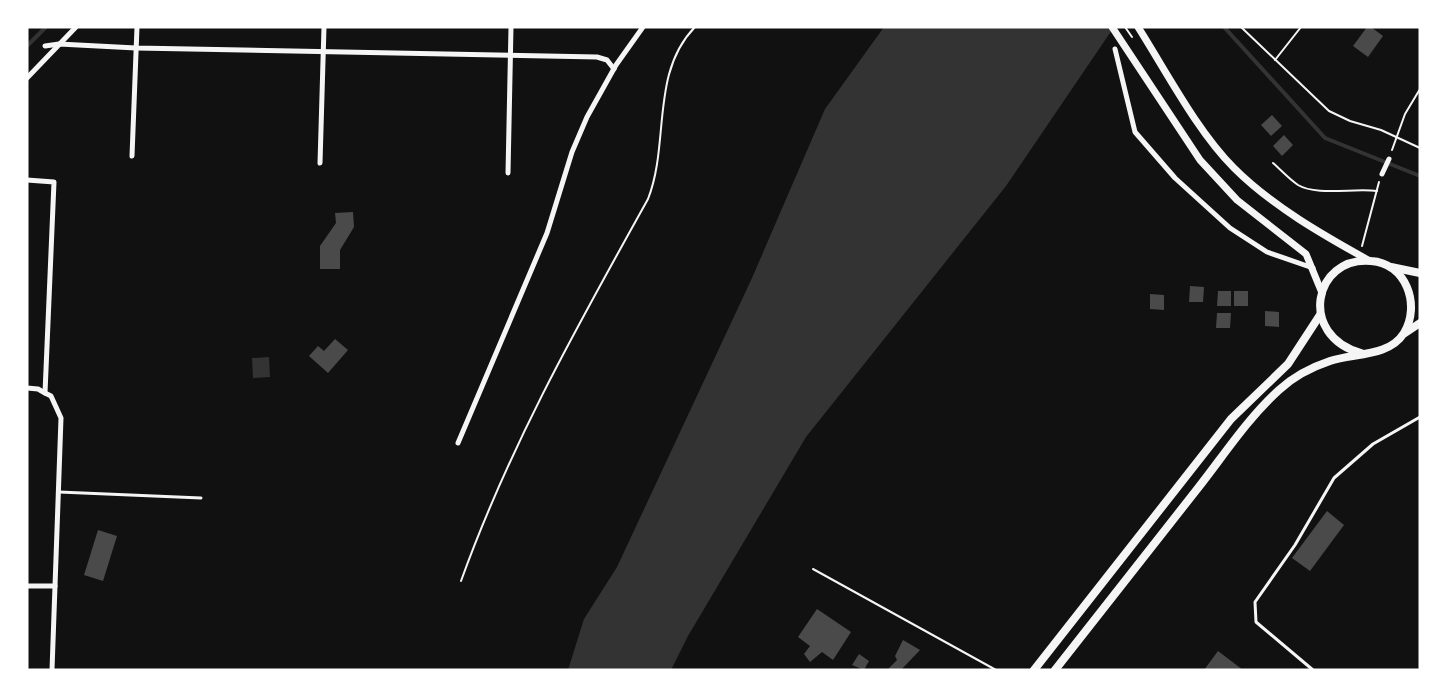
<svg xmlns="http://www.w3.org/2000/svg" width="1447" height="697" viewBox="0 0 1447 697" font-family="Overpass,sans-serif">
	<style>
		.water { fill: #333 }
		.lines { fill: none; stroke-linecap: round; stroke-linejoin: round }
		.stream { stroke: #333; stroke-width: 4 }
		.building { fill: #4a4a4a }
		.path { stroke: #f5f5f5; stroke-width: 2 }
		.service { stroke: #f5f5f5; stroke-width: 3 }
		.minor { stroke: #f5f5f5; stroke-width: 5 }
		.tertiary { stroke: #f5f5f5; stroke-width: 7 }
		.primary { stroke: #f5f5f5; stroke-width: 8 }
	</style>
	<rect width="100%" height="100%" fill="#111"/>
	<g class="water">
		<polygon points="884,27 1114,27 1006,186 806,437 688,636 671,670 568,670 584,619 617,567 752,278 825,109"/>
		<polygon points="269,357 270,377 253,378 252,358"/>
	</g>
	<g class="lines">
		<g class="stream">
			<polyline points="1224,27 1325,138 1420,176"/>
			<polyline points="27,46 46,27"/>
		</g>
	</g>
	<g class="building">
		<polygon points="1367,27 1371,27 1383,36 1368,57 1353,46"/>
		<polygon points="1272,115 1282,126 1271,136 1261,125"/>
		<polygon points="1284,135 1293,145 1282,156 1273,146"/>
		<polygon points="353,212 354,227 340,250 340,269 320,269 320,246 336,223 335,213"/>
		<polygon points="1190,286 1204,287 1203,302 1189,302"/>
		<polygon points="1218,291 1231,291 1231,306 1217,306"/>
		<rect x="1234" y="291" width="14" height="15"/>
		<polygon points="1150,294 1164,295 1164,310 1150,309"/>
		<polygon points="1265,311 1279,312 1279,327 1265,326"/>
		<polygon points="1217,313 1231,313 1230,328 1216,328"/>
		<polygon points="335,339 348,350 328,373 309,356 318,346 324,351"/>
		<polygon points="1327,511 1344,525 1310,571 1292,558"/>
		<polygon points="98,530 117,536 103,581 84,575"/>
		<polygon points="817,609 851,632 833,660 822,652 810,662 804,654 810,646 798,637"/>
		<polygon points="903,640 920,650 901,670 887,670 897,660 895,656"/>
		<polygon points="1218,651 1243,670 1204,670"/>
		<polygon points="859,654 869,661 864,670 852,665"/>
	</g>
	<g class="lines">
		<g class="path">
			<polyline points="1125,27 1132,37"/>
			<polyline points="1241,27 1329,111 1350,121 1381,130 1420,148"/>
			<polyline points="1275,60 1301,27"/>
			<polyline points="1392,150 1405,114 1420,89"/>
			<path d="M 1273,163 C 1281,170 1289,179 1298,185 C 1316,196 1354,188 1377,191"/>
			<polyline points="1362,246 1379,182"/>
			<polyline points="813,569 996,670"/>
			<path d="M 461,581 C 510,445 578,325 648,199 C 670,143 650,73 695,27"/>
		</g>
		<g class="service">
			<polyline points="59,492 201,498"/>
			<polyline points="1313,670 1256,622 1255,602 1295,545 1334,478 1373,444 1420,417"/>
		</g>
		<g class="minor">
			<polyline points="45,46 59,44 136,48 597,57 607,60 614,69"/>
			<polyline points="1115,49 1135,132 1175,178 1230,228 1267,252 1313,268"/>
			<polyline points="27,78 76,27"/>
			<polyline points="132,156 137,27"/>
			<polyline points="320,163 324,27"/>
			<polyline points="508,173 511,27"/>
			<polyline points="1382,174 1389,159"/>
			<polyline points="27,180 54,182 45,393 51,396 61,418 52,670"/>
			<polyline points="27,388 38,389 45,393"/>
			<polyline points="458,443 547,233 572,152 587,117 616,65 643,27"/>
			<polyline points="27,586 55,586"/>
		</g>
		<g class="tertiary">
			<polyline points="1112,27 1200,160 1237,200 1306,254 1322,293"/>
			<path d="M 1138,27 C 1166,71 1197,131 1234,168 C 1272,206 1323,235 1370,261"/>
		</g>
		<g class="primary">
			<polyline points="1391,267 1420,273"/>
			<polyline points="1405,333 1420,323"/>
			<polyline points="1034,670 1231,419 1288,364 1320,315"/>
			<path d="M 1055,670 C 1103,609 1150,549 1198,488 C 1224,455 1248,418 1279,390 C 1293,377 1312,367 1330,361 C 1354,353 1389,357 1404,333 C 1421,305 1406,263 1371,261 C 1313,256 1298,336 1361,353"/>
		</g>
	</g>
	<rect width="1447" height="697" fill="none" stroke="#ffffff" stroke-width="57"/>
</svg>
